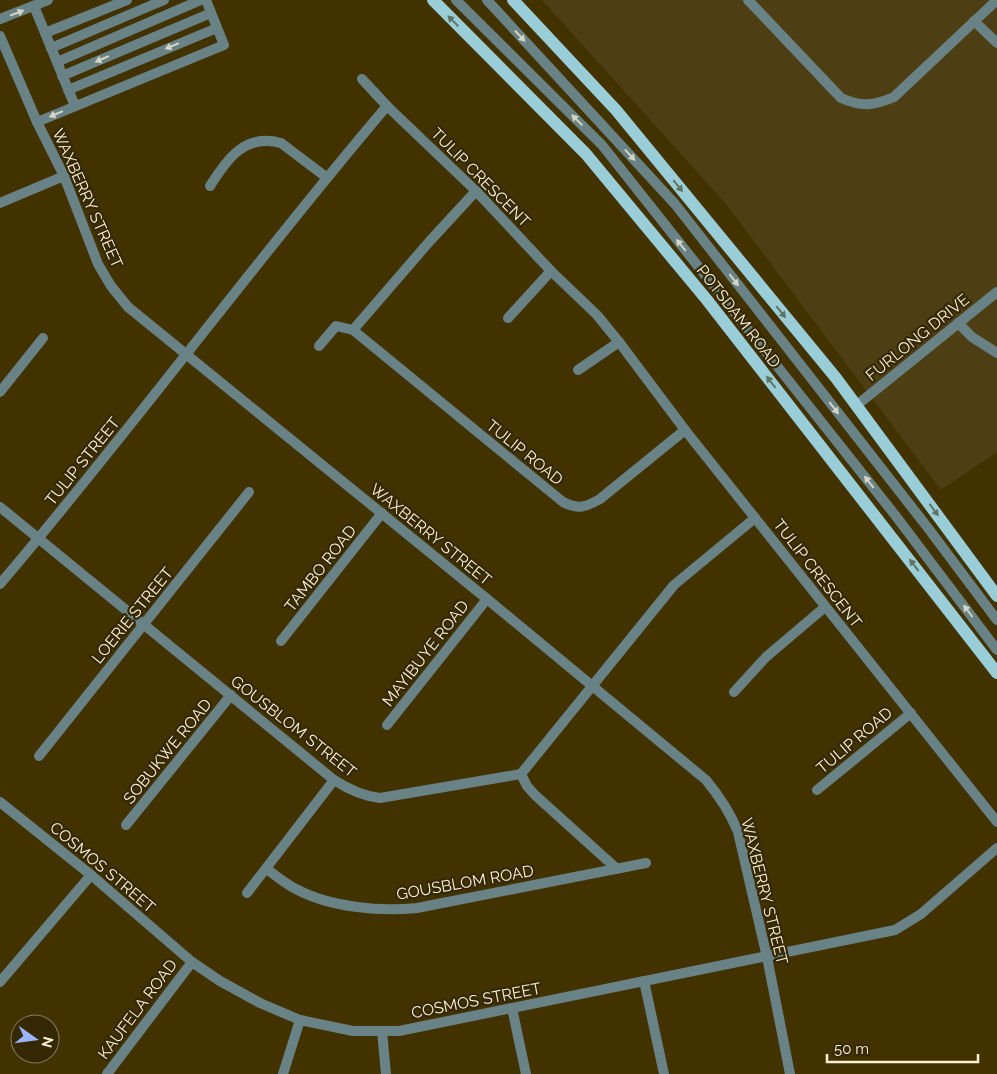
<svg xmlns="http://www.w3.org/2000/svg" width="997" height="1074" viewBox="0 0 997 1074" font-family="Raleway,sans-serif">
	<style>
		.built { fill: #4d3e14 }
		.lines { fill: none; stroke-linecap: round; stroke-linejoin: round }
		.lane { stroke: #688286; stroke-width: 10 }
		.street { stroke: #688286; stroke-width: 10 }
		.primary { stroke: #99ced8; stroke-width: 12 }
		.oneway { fill: #d6d4c4 }
		.oneway2 { fill: #627364 }
		.labels { text-anchor: middle; stroke-width: 4.5; stroke-linejoin: round; paint-order: stroke }
		.street-label { font-size: 16px; fill: #faf0d8; stroke: #352905 }
	</style>
	<rect width="100%" height="100%" fill="#423200"/>
	<polygon class="built" points="542,0 997,0 997,452 941,490 726,204"/>
	<g class="lines">
		<g class="lane">
			<polyline points="456,0 602,145 895,515 997,650"/>
			<polyline points="487,0 675,204 928,528 997,620"/>
			<path d="M 748,0 L 841,98 C 862,107 873,106 894,97 L 997,0"/>
			<polyline points="34,6 75,106"/>
			<polyline points="0,19 48,0"/>
			<polyline points="974,21 997,43"/>
			<polyline points="45,33 127,0"/>
			<polyline points="51,48 164,0"/>
			<polyline points="57,62 201,0"/>
			<polyline points="62,76 211,13"/>
			<polyline points="68,90 217,28"/>
			<polyline points="37,122 224,45 206,0"/>
			<polyline points="958,323 972,337 997,353"/>
			<polyline points="857,405 997,292"/>
		</g>
		<g class="street">
			<path d="M 0,36 L 37,122 L 64,176 L 98,264 L 111,286 L 128,307 L 487,599 L 706,780 C 720,797 730,812 738,832 L 767,957 L 790,1074"/>
			<polyline points="362,79 387,106 476,191 551,271 597,315 619,342 685,430 997,822"/>
			<path d="M 210,186 C 227,159 245,133 281,143 L 326,177"/>
			<polyline points="0,203 64,176"/>
			<polyline points="508,318 551,271"/>
			<polyline points="353,330 429,242 476,191"/>
			<path d="M 319,346 L 336,326 L 353,330 L 563,502 C 578,510 586,507 600,499 L 685,430"/>
			<polyline points="578,370 619,342"/>
			<polyline points="0,392 43,338"/>
			<path d="M 0,507 L 334,780 C 348,789 362,796 380,798 L 521,774 L 674,585 L 755,518"/>
			<path d="M 0,584 C 133,428 254,262 387,106"/>
			<polyline points="281,641 382,513"/>
			<polyline points="734,692 766,657 825,607"/>
			<polyline points="387,725 487,599"/>
			<polyline points="39,756 249,492"/>
			<polyline points="521,774 527,786 535,795 617,869"/>
			<polyline points="817,790 911,713"/>
			<polyline points="0,802 91,875 192,962 220,981 260,1003 300,1020 353,1031 399,1031 895,930 921,914 997,848"/>
			<polyline points="126,825 231,695"/>
			<path d="M 267,869 C 276,876 286,884 296,889 C 329,907 380,912 417,908 L 646,863"/>
			<polyline points="247,893 334,780"/>
			<polyline points="644,981 664,1074"/>
			<polyline points="0,982 91,875"/>
			<polyline points="512,1008 526,1074"/>
			<polyline points="382,1031 386,1074"/>
			<polyline points="107,1074 192,962"/>
			<polyline points="283,1074 300,1020"/>
		</g>
		<g class="primary">
			<polyline points="433,0 586,154 707,300 997,673"/>
			<polyline points="513,0 616,110 836,378 997,596"/>
		</g>
	</g>
	<defs><path id="oneway-solid" d="M-6-.8H1V-3.2L6.5 0L1 3.2V.8H-6Z" transform="scale(1.25)"/></defs>
	<g class="oneway">
		<use href="#oneway-solid" transform="translate(17 13) rotate(-21)"/>
		<use href="#oneway-solid" transform="translate(520 36) rotate(47)"/>
		<use href="#oneway-solid" transform="translate(172 46) rotate(157)"/>
		<use href="#oneway-solid" transform="translate(102 59) rotate(157)"/>
		<use href="#oneway-solid" transform="translate(56 114) rotate(157)"/>
		<use href="#oneway-solid" transform="translate(577 120) rotate(-135)"/>
		<use href="#oneway-solid" transform="translate(630 155) rotate(47)"/>
		<use href="#oneway-solid" transform="translate(681 245) rotate(-129)"/>
		<use href="#oneway-solid" transform="translate(734 280) rotate(52)"/>
		<use href="#oneway-solid" transform="translate(834 408) rotate(52)"/>
		<use href="#oneway-solid" transform="translate(869 482) rotate(-128)"/>
		<use href="#oneway-solid" transform="translate(968 611) rotate(-127)"/>
	</g>
	<g class="oneway2">
		<use href="#oneway-solid" transform="translate(453 21) rotate(-135)"/>
		<use href="#oneway-solid" transform="translate(678 186) rotate(51)"/>
		<use href="#oneway-solid" transform="translate(781 312) rotate(51)"/>
		<use href="#oneway-solid" transform="translate(771 382) rotate(-128)"/>
		<use href="#oneway-solid" transform="translate(934 510) rotate(54)"/>
		<use href="#oneway-solid" transform="translate(914 565) rotate(-128)"/>
	</g>
	<g class="labels">
		<g class="street-label">
			<text transform="translate(481 177) rotate(45)" y="6">TULIP CRESCENT</text>
			<text transform="translate(88 198) rotate(66)" y="6">WAXBERRY STREET</text>
			<text transform="translate(739 316) rotate(52)" y="6">POTSDAM ROAD</text>
			<text transform="translate(917 337) rotate(-39)" y="6">FURLONG DRIVE</text>
			<text transform="translate(525 452) rotate(39)" y="6">TULIP ROAD</text>
			<text transform="translate(82 461) rotate(-51)" y="6">TULIP STREET</text>
			<text transform="translate(431 534) rotate(39)" y="6">WAXBERRY STREET</text>
			<text transform="translate(320 568) rotate(-52)" y="6">TAMBO ROAD</text>
			<text transform="translate(818 573) rotate(52)" y="6">TULIP CRESCENT</text>
			<text transform="translate(132 615) rotate(-51)" y="6">LOERIE STREET</text>
			<text transform="translate(425 653) rotate(-52)" y="6">MAYIBUYE ROAD</text>
			<text transform="translate(294 726) rotate(38)" y="6">GOUSBLOM STREET</text>
			<text transform="translate(854 740) rotate(-40)" y="6">TULIP ROAD</text>
			<text transform="translate(167 751) rotate(-51)" y="6">SOBUKWE ROAD</text>
			<text transform="translate(103 867) rotate(40)" y="6">COSMOS STREET</text>
			<text transform="translate(465 882) rotate(-10)" y="6">GOUSBLOM ROAD</text>
			<text transform="translate(765 891) rotate(76)" y="6">WAXBERRY STREET</text>
			<text transform="translate(476 1000) rotate(-11)" y="6">COSMOS STREET</text>
			<text transform="translate(137 1009) rotate(-53)" y="6">KAUFELA ROAD</text>
		</g>
	</g>
	<g transform="translate(35 1039) rotate(104)"><circle r="24" fill="#352905" stroke="#847959"/>
	<path d="M0-4L9 19L0 12L-9 19Z" fill="#9cb4fd"/>
	<text y="-8" font-size="14" font-weight="bold" text-anchor="middle" fill="#faf0d8">N</text>
	</g>
	<path d="M827 1054v8h151v-8" fill="none" stroke="#faf0d8" stroke-width="2.5"/>
	<text x="834" y="1054" font-size="15" fill="#faf0d8" stroke="#352905" stroke-width="4" paint-order="stroke">50 m</text>
</svg>
